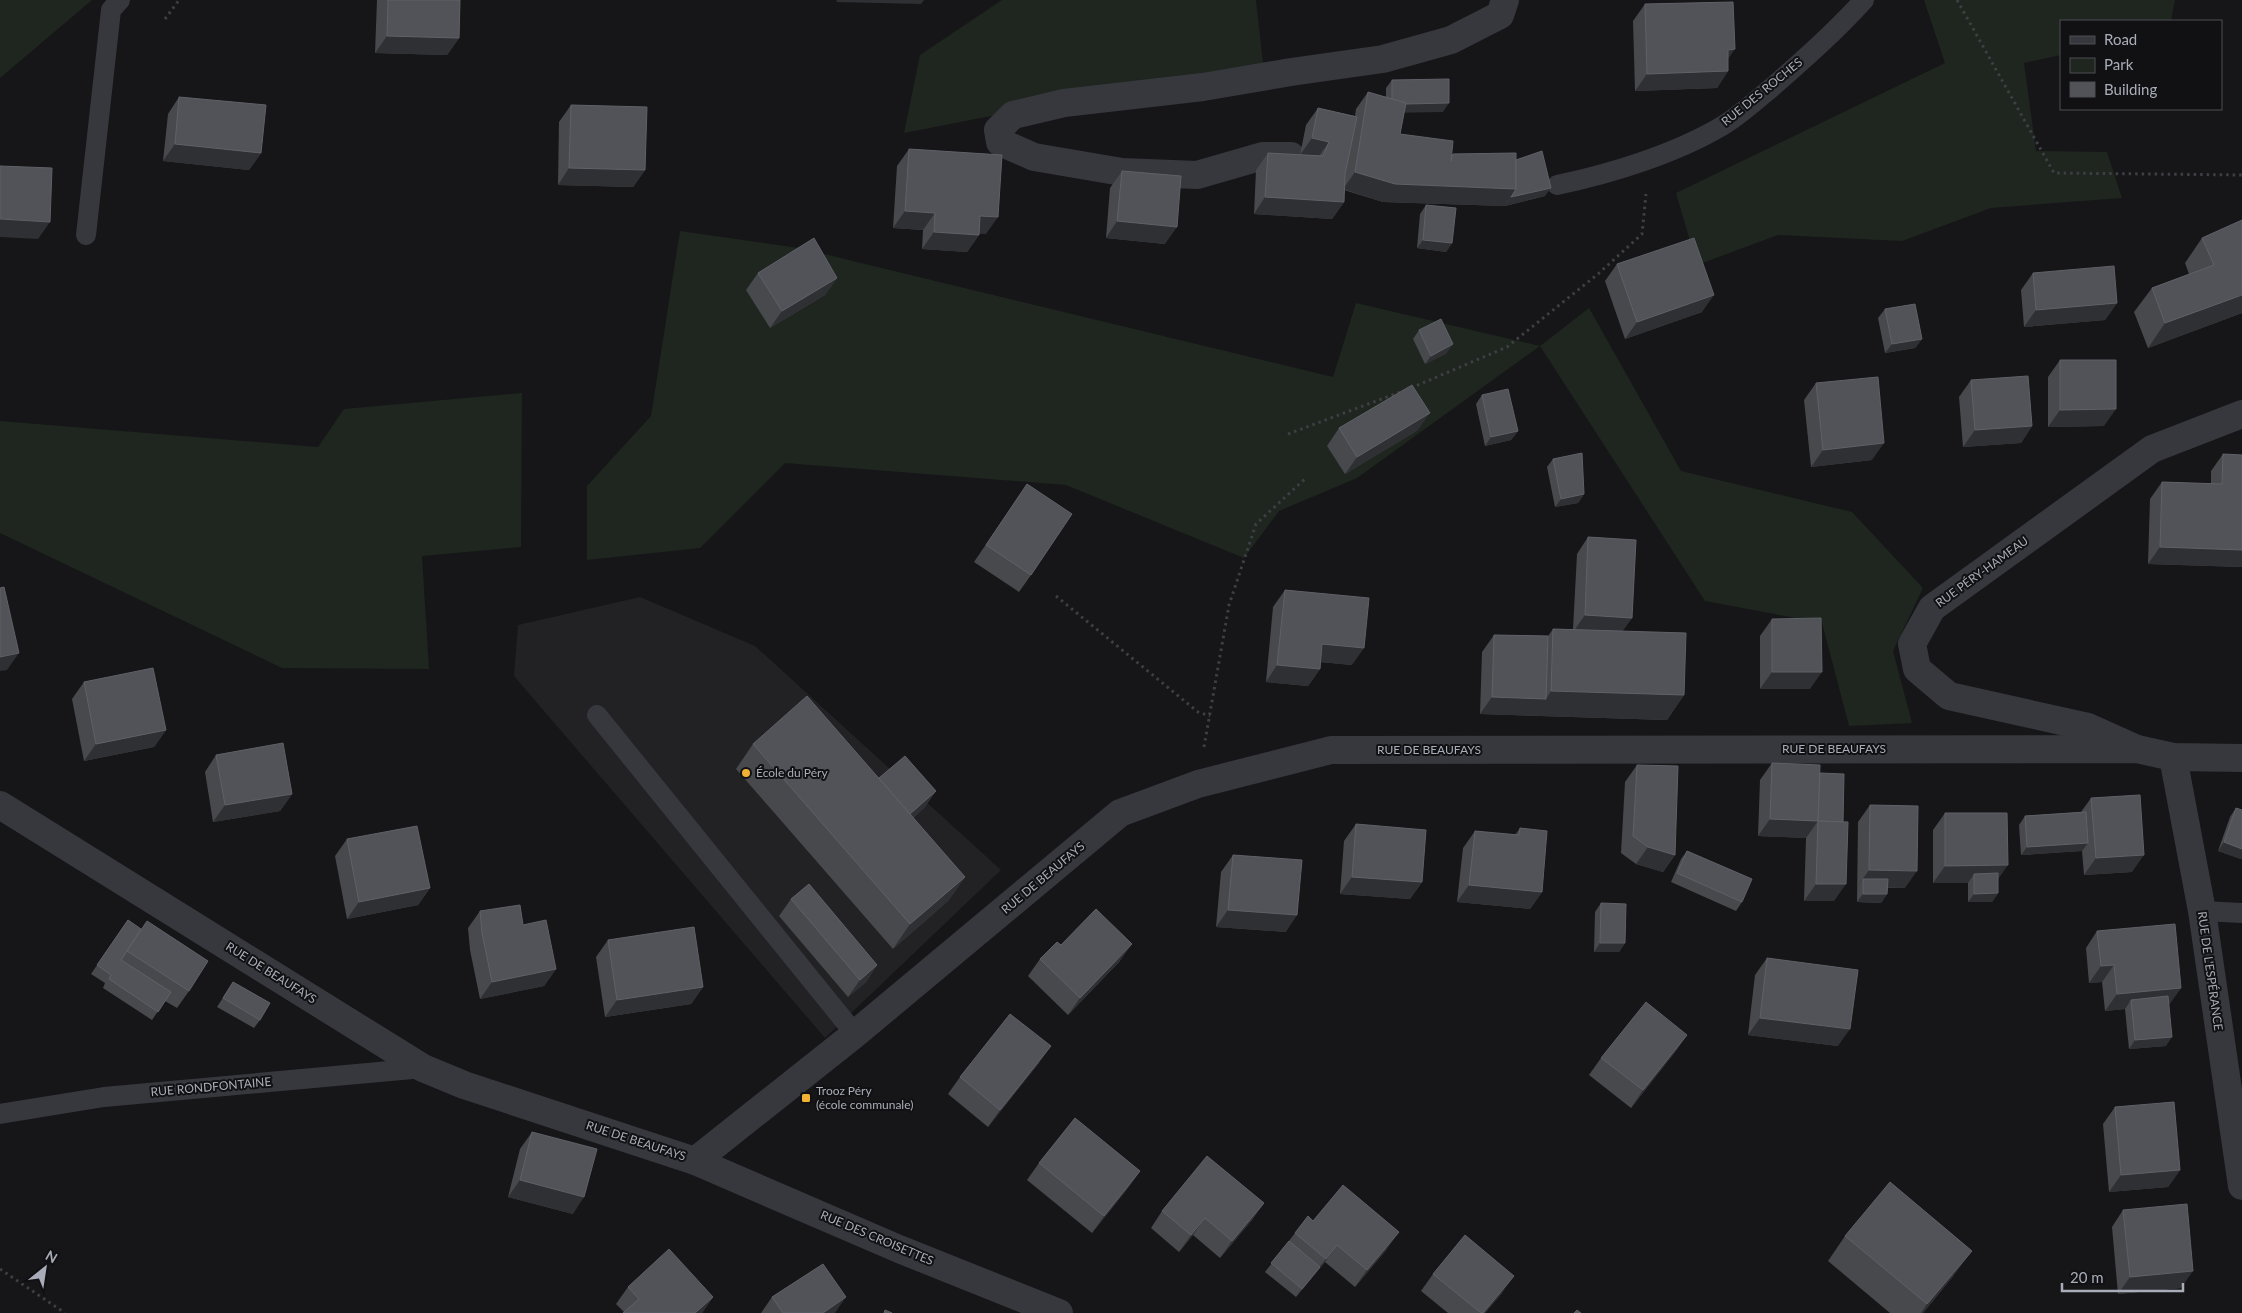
<svg xmlns="http://www.w3.org/2000/svg" width="2242" height="1313" viewBox="0 0 2242 1313" font-family="Lato,sans-serif">
	<style>
		.built { fill: #222225 }
		.green { fill: #1e261f }
		.lines { fill: none; stroke-linecap: round; stroke-linejoin: round }
		.path { stroke: #3d3f44; stroke-width: 3; stroke-dasharray: 2.5 4; stroke-linecap: butt }
		.service { stroke: #37383d; stroke-width: 20 }
		.minor { stroke: #37383d; stroke-width: 28 }
		.tertiary { stroke: #37383d; stroke-width: 28 }
		.wall { fill: #47494d }
		.shaded-wall { fill: #2f3033 }
		.building { fill: #525359; stroke: #5f6168 }
		.poi-dot { fill: #f2b134; stroke: #111113; stroke-width: 2 }
		.labels { text-anchor: middle; stroke-width: 4; stroke-linejoin: round; paint-order: stroke }
		.street-label { font-size: 12px; fill: #a8adb8; stroke: #111113 }
		.poi-label { font-size: 12px; fill: #a8adb8; stroke: #111113; text-anchor: start }
	</style>
	<rect width="100%" height="100%" fill="#161618"/>
	<polygon class="built" points="640,597 755,646 1001,870 825,1038 514,676 518,625"/>
	<g class="green">
		<polygon points="0,0 92,0 0,78"/>
		<polygon points="1002,0 1256,0 1263,63 904,133 920,55"/>
		<polygon points="1924,0 2175,0 2171,21 2061,21 2061,55 2024,63 2036,151 2107,152 2122,198 1991,208 1902,241 1778,235 1697,265 1676,193 1945,63"/>
		<polygon points="680,231 799,248 1333,377 1356,303 1540,346 1589,308 1681,471 1852,512 1923,588 1893,651 1912,723 1849,726 1822,623 1705,601 1540,346 1357,478 1279,511 1244,558 1066,485 785,463 700,548 587,560 587,486 651,416"/>
		<polygon points="522,393 521,547 422,556 429,669 282,668 0,533 0,421 318,447 344,409"/>
	</g>
	<g class="lines">
		<g class="path">
			<polyline points="1957,0 2054,173 2242,175"/>
			<polyline points="165,19 179,0"/>
			<polyline points="1411,388 1507,347 1598,274 1642,234 1646,194"/>
			<polyline points="1288,434 1403,391"/>
			<polyline points="1056,596 1198,712 1210,716"/>
			<polyline points="1204,747 1229,605 1256,524 1307,477"/>
			<polyline points="0,1269 65,1313"/>
		</g>
		<g class="service">
			<path d="M 1557,185 C 1610,174 1675,154 1722,126 C 1739,116 1754,102 1770,89 C 1802,61 1835,32 1864,0"/>
			<polyline points="86,235 111,10 120,0"/>
			<polyline points="597,715 855,1034"/>
			<polyline points="2202,911 2242,913"/>
			<polyline points="0,1114 104,1097 423,1068"/>
		</g>
		<g class="minor">
			<polyline points="1291,156 1263,156 1197,175 1122,172 1034,157 1000,142 998,130 1013,115 1064,103 1203,87 1291,72 1383,59 1451,40 1500,15 1505,0"/>
			<polyline points="2137,749 2088,727 1949,696 1917,669 1912,644 1932,608 2152,449 2242,414"/>
			<polyline points="2173,757 2202,911 2242,1186"/>
			<polyline points="695,1161 899,1249 1059,1313"/>
		</g>
		<polyline class="tertiary" points="0,805 423,1068 464,1085 695,1161 855,1034 1120,813 1198,784 1331,750 2137,749 2173,757 2242,758"/>
	</g>
	<g class="wall">
		<polygon points="377,0 460,0 459,38 447,55 375,53"/>
		<polygon points="1645,4 1728,59 1728,71 1717,88 1635,91 1633,21"/>
		<polygon points="1392,80 1443,112 1404,112 1400,134 1451,156 1453,154 1516,160 1545,196 1505,206 1383,202 1344,190 1344,202 1332,219 1254,214 1256,170 1268,153 1300,155 1306,125 1318,108 1355,116 1356,109 1368,92 1386,97 1386,88"/>
		<polygon points="179,97 261,153 249,170 163,161 168,114"/>
		<polygon points="571,105 645,170 633,187 558,185 559,122"/>
		<polygon points="909,149 986,234 979,233 979,235 967,252 922,249 923,230 893,228 897,166"/>
		<polygon points="1122,171 1165,244 1106,238 1110,188"/>
		<polygon points="1426,205 1452,243 1446,252 1417,248 1420,214"/>
		<polygon points="2202,238 2242,313 2148,348 2134,312 2152,288 2189,274 2185,263"/>
		<polygon points="1617,264 1702,312 1625,339 1605,281"/>
		<polygon points="758,273 837,278 825,295 770,328 746,290"/>
		<polygon points="2033,273 2117,303 2105,320 2024,327 2021,290"/>
		<polygon points="1885,309 1922,339 1915,348 1885,353 1878,318"/>
		<polygon points="1419,330 1447,353 1425,364 1413,339"/>
		<polygon points="2060,360 2104,426 2048,427 2048,377"/>
		<polygon points="1971,380 2032,426 2021,443 1963,447 1959,397"/>
		<polygon points="1816,383 1872,460 1811,467 1804,400"/>
		<polygon points="1482,395 1518,431 1511,440 1485,446 1476,404"/>
		<polygon points="1339,428 1418,430 1345,474 1327,446"/>
		<polygon points="2223,454 2242,455 2242,567 2148,564 2150,499 2162,482 2211,484 2211,471"/>
		<polygon points="1553,459 1584,494 1578,503 1555,507 1547,467"/>
		<polygon points="1027,484 1031,575 1019,592 974,562"/>
		<polygon points="1588,537 1632,618 1622,631 1684,695 1667,720 1480,714 1482,652 1494,635 1548,636 1553,629 1573,629 1577,554"/>
		<polygon points="1285,590 1352,665 1320,662 1320,669 1308,686 1266,682 1273,607"/>
		<polygon points="1772,619 1810,689 1760,689 1760,636"/>
		<polygon points="84,682 166,730 154,747 84,761 72,699"/>
		<polygon points="753,744 879,778 936,791 924,808 913,818 965,877 948,901 893,949 736,769"/>
		<polygon points="216,755 292,794 280,811 213,822 205,772"/>
		<polygon points="1772,763 1820,773 1834,901 1804,901 1806,838 1758,836 1760,780"/>
		<polygon points="1637,765 1675,855 1663,872 1636,864 1621,853 1625,782"/>
		<polygon points="2091,798 2132,872 2084,875 2082,851 2021,855 2019,825 2025,816 2081,812"/>
		<polygon points="1870,805 1905,888 1888,888 1887,894 1881,903 1857,902 1858,822"/>
		<polygon points="2236,808 2242,810 2242,858 2241,859 2218,851 2230,817"/>
		<polygon points="1945,813 1998,880 1998,893 1992,902 1968,902 1968,883 1933,883 1933,830"/>
		<polygon points="1356,824 1422,882 1410,899 1340,894 1344,841"/>
		<polygon points="1520,828 1542,892 1530,909 1457,902 1463,848 1475,831 1515,835"/>
		<polygon points="347,839 430,888 418,905 347,919 335,856"/>
		<polygon points="1687,851 1742,902 1736,911 1671,882 1681,859"/>
		<polygon points="1233,855 1286,932 1216,927 1221,872"/>
		<polygon points="791,899 877,965 866,982 848,997 779,916"/>
		<polygon points="1601,903 1625,943 1619,952 1594,952 1595,912"/>
		<polygon points="480,911 523,925 556,969 544,986 480,999 470,950 468,928"/>
		<polygon points="128,920 189,991 177,1008 165,1001 152,1020 103,988 105,983 91,974"/>
		<polygon points="2097,931 2181,988 2169,1004 2166,1046 2129,1049 2125,1009 2105,1011 2102,982 2089,983 2086,948"/>
		<polygon points="608,940 703,987 691,1004 605,1017 596,957"/>
		<polygon points="1061,945 1120,961 1068,1015 1028,976 1040,959"/>
		<polygon points="1767,958 1838,1046 1748,1035 1755,975"/>
		<polygon points="233,982 260,1020 254,1028 217,1007"/>
		<polygon points="1687,1035 1675,1052 1631,1108 1589,1075 1601,1058"/>
		<polygon points="1039,1063 988,1127 948,1094 960,1077"/>
		<polygon points="2115,1107 2180,1170 2168,1187 2109,1192 2103,1124"/>
		<polygon points="532,1132 573,1214 508,1197 520,1149"/>
		<polygon points="1039,1163 1140,1171 1128,1188 1092,1233 1027,1180"/>
		<polygon points="1264,1203 1252,1220 1220,1258 1193,1235 1179,1252 1151,1228 1162,1211"/>
		<polygon points="2123,1210 2181,1288 2118,1294 2112,1227"/>
		<polygon points="1313,1221 1387,1249 1355,1287 1325,1262 1296,1297 1265,1272 1295,1233"/>
		<polygon points="1845,1236 1954,1275 1923,1313 1890,1313 1828,1261"/>
		<polygon points="1433,1274 1502,1293 1485,1313 1448,1313 1421,1291"/>
		<polygon points="628,1287 713,1297 702,1313 623,1313 624,1312 616,1304"/>
		<polygon points="772,1297 835,1313 761,1313"/>
	</g>
	<g class="shaded-wall">
		<polygon points="837,0 924,0 921,4 836,2"/>
		<polygon points="387,36 459,38 447,55 375,53"/>
		<polygon points="1735,49 1723,66 1728,50"/>
		<polygon points="1728,71 1717,88 1635,91 1647,74"/>
		<polygon points="1449,103 1443,112 1386,113 1393,104"/>
		<polygon points="1312,138 1329,142 1317,159 1300,155"/>
		<polygon points="175,144 261,153 249,170 163,161"/>
		<polygon points="569,168 645,170 633,187 558,185"/>
		<polygon points="1355,172 1516,189 1505,206 1383,202 1343,189"/>
		<polygon points="1551,188 1545,196 1505,206 1511,197"/>
		<polygon points="1265,197 1344,202 1332,219 1254,214"/>
		<polygon points="905,211 935,213 923,230 893,228"/>
		<polygon points="980,216 998,217 986,234 968,233"/>
		<polygon points="0,219 50,222 38,239 0,237"/>
		<polygon points="1117,221 1177,227 1165,244 1106,238"/>
		<polygon points="934,232 979,235 967,252 922,249"/>
		<polygon points="1423,240 1452,243 1446,252 1417,248"/>
		<polygon points="837,278 825,295 770,328 782,311"/>
		<polygon points="1714,295 1702,312 1625,339 1637,322"/>
		<polygon points="2242,295 2242,313 2148,348 2165,323"/>
		<polygon points="2117,303 2105,320 2024,327 2036,310"/>
		<polygon points="1922,339 1915,348 1885,353 1892,344"/>
		<polygon points="1453,344 1447,353 1425,364 1431,356"/>
		<polygon points="2116,409 2104,426 2048,427 2060,410"/>
		<polygon points="1430,413 1418,430 1345,474 1357,457"/>
		<polygon points="2032,426 2021,443 1963,447 1975,430"/>
		<polygon points="1518,431 1511,440 1485,446 1491,437"/>
		<polygon points="1884,443 1872,460 1811,467 1823,450"/>
		<polygon points="1584,494 1578,503 1555,507 1561,499"/>
		<polygon points="2160,547 2242,550 2242,567 2148,564"/>
		<polygon points="1585,615 1632,618 1620,635 1573,632"/>
		<polygon points="1322,644 1364,648 1352,665 1310,661"/>
		<polygon points="19,653 7,670 0,671 0,657"/>
		<polygon points="1277,665 1320,669 1308,686 1266,682"/>
		<polygon points="1772,672 1822,672 1810,689 1760,689"/>
		<polygon points="1551,691 1684,695 1667,720 1480,714 1492,697 1546,699"/>
		<polygon points="166,730 154,747 84,761 96,744"/>
		<polygon points="936,791 924,808 891,837 903,820"/>
		<polygon points="292,794 280,811 213,822 225,805"/>
		<polygon points="1770,819 1818,821 1806,838 1758,836"/>
		<polygon points="2224,842 2242,849 2242,858 2241,859 2218,851"/>
		<polygon points="2088,843 2082,851 2021,855 2027,847"/>
		<polygon points="1648,847 1675,855 1663,872 1636,864"/>
		<polygon points="2144,855 2132,872 2084,875 2096,858"/>
		<polygon points="2008,865 1996,882 1974,874 1968,883 1933,883 1945,866"/>
		<polygon points="1869,870 1917,871 1905,888 1863,887 1863,879 1857,887"/>
		<polygon points="965,877 948,901 893,949 910,924"/>
		<polygon points="1352,877 1422,882 1410,899 1340,894"/>
		<polygon points="1816,884 1846,884 1834,901 1804,901"/>
		<polygon points="1469,885 1542,892 1530,909 1457,902"/>
		<polygon points="430,888 418,905 347,919 359,902"/>
		<polygon points="1998,893 1992,902 1968,902 1974,894"/>
		<polygon points="1863,894 1887,894 1881,903 1857,902"/>
		<polygon points="1228,910 1297,915 1286,932 1216,927"/>
		<polygon points="1600,943 1625,943 1619,952 1594,952"/>
		<polygon points="1132,944 1120,961 1068,1015 1080,998"/>
		<polygon points="877,965 866,982 848,997 860,980"/>
		<polygon points="2114,965 2102,982 2089,983 2101,966"/>
		<polygon points="556,969 544,986 480,999 492,982"/>
		<polygon points="703,987 691,1004 605,1017 617,1000"/>
		<polygon points="2181,988 2169,1005 2131,1000 2125,1009 2105,1011 2117,994"/>
		<polygon points="1760,1018 1850,1029 1838,1046 1748,1035"/>
		<polygon points="1687,1035 1675,1052 1631,1108 1643,1090"/>
		<polygon points="2172,1037 2166,1046 2129,1049 2135,1040"/>
		<polygon points="1051,1046 1039,1063 988,1127 1000,1110"/>
		<polygon points="2180,1170 2168,1187 2109,1192 2121,1175"/>
		<polygon points="1140,1171 1128,1188 1092,1233 1104,1216"/>
		<polygon points="520,1180 584,1197 573,1214 508,1197"/>
		<polygon points="1264,1203 1252,1220 1220,1258 1232,1241"/>
		<polygon points="1205,1218 1193,1235 1179,1252 1191,1235"/>
		<polygon points="1399,1232 1387,1249 1355,1287 1367,1270"/>
		<polygon points="1337,1245 1325,1262 1296,1297 1302,1289"/>
		<polygon points="1972,1251 1954,1275 1923,1313 1921,1313 1927,1304"/>
		<polygon points="2193,1271 2181,1288 2118,1294 2130,1277"/>
		<polygon points="1514,1276 1502,1293 1485,1313 1483,1313"/>
		<polygon points="713,1297 702,1313 695,1313"/>
		<polygon points="846,1297 835,1313 823,1313"/>
	</g>
	<g class="building">
		<polygon points="388,0 460,0 459,38 387,36"/>
		<polygon points="1733,2 1735,49 1728,50 1728,71 1647,74 1645,4"/>
		<polygon points="1449,79 1449,103 1406,104 1406,103 1392,99 1392,80"/>
		<polygon points="1368,92 1406,103 1400,134 1453,141 1451,161 1453,154 1516,153 1516,189 1395,184 1355,172"/>
		<polygon points="179,97 266,105 261,153 175,144"/>
		<polygon points="571,105 647,107 645,170 569,168"/>
		<polygon points="1318,108 1357,117 1345,174 1344,202 1265,197 1268,153 1323,156 1329,142 1312,138"/>
		<polygon points="909,149 1002,155 998,217 980,216 979,235 934,232 935,213 905,211"/>
		<polygon points="1542,151 1551,188 1511,197 1516,189 1516,160"/>
		<polygon points="0,166 52,168 50,222 0,219"/>
		<polygon points="1122,171 1181,176 1177,227 1117,221"/>
		<polygon points="1426,205 1456,208 1452,243 1423,240"/>
		<polygon points="2242,220 2242,295 2165,323 2152,288 2214,265 2202,238"/>
		<polygon points="814,238 837,278 782,311 758,273"/>
		<polygon points="1694,238 1714,295 1637,322 1617,264"/>
		<polygon points="2114,266 2117,303 2036,310 2033,273"/>
		<polygon points="1915,304 1922,339 1892,344 1885,309"/>
		<polygon points="1441,319 1453,344 1431,356 1419,330"/>
		<polygon points="2060,360 2116,360 2116,409 2060,410"/>
		<polygon points="2028,376 2032,426 1975,430 1971,380"/>
		<polygon points="1878,377 1884,443 1823,450 1816,383"/>
		<polygon points="1412,385 1430,413 1357,457 1339,428"/>
		<polygon points="1508,389 1518,431 1491,437 1482,395"/>
		<polygon points="1582,453 1584,494 1561,499 1553,459"/>
		<polygon points="2223,454 2242,455 2242,550 2160,547 2162,482 2222,484"/>
		<polygon points="1027,484 1072,514 1031,575 986,545"/>
		<polygon points="1588,537 1636,540 1632,618 1585,615"/>
		<polygon points="4,587 19,653 0,657 0,588"/>
		<polygon points="1285,590 1369,598 1364,648 1322,644 1320,669 1277,665"/>
		<polygon points="1821,618 1822,672 1772,672 1772,619"/>
		<polygon points="1553,629 1686,633 1684,695 1551,691"/>
		<polygon points="1494,635 1548,636 1546,699 1492,697"/>
		<polygon points="153,668 166,730 96,744 84,682"/>
		<polygon points="807,696 965,877 910,924 753,744"/>
		<polygon points="283,743 292,794 225,805 216,755"/>
		<polygon points="905,756 936,791 910,814 879,778"/>
		<polygon points="1772,763 1820,765 1818,821 1770,819"/>
		<polygon points="1637,765 1678,766 1675,855 1648,847 1633,836"/>
		<polygon points="1820,773 1844,774 1843,822 1818,821"/>
		<polygon points="2140,795 2144,855 2096,858 2091,798"/>
		<polygon points="1870,805 1918,806 1917,871 1869,870"/>
		<polygon points="2236,808 2242,810 2242,849 2224,842"/>
		<polygon points="2086,812 2088,843 2027,847 2025,816"/>
		<polygon points="1945,813 2007,813 2008,865 1945,866"/>
		<polygon points="1818,821 1848,822 1846,884 1816,884"/>
		<polygon points="1356,824 1426,830 1422,882 1352,877"/>
		<polygon points="417,826 430,888 359,902 347,839"/>
		<polygon points="1520,828 1547,831 1542,892 1469,885 1475,831 1519,835"/>
		<polygon points="1687,851 1752,879 1742,902 1677,873"/>
		<polygon points="1233,855 1302,860 1297,915 1228,910"/>
		<polygon points="1998,873 1998,893 1974,894 1974,874"/>
		<polygon points="1863,879 1888,879 1887,894 1863,894"/>
		<polygon points="809,884 877,965 860,980 791,899"/>
		<polygon points="1601,903 1626,904 1625,943 1600,943"/>
		<polygon points="520,905 523,925 546,920 556,969 492,982 482,933 480,911"/>
		<polygon points="1096,909 1132,944 1080,998 1040,959 1057,942 1061,945"/>
		<polygon points="128,920 141,929 121,960 171,992 158,1012 109,979 111,975 97,965"/>
		<polygon points="147,921 208,961 189,991 127,951"/>
		<polygon points="2175,924 2181,988 2117,994 2114,965 2101,966 2097,931"/>
		<polygon points="694,927 703,987 617,1000 608,940"/>
		<polygon points="1767,958 1858,970 1850,1029 1760,1018"/>
		<polygon points="233,982 270,1003 260,1020 223,998"/>
		<polygon points="2168,996 2172,1037 2135,1040 2131,1000"/>
		<polygon points="1646,1002 1687,1035 1643,1090 1601,1058"/>
		<polygon points="1010,1014 1051,1046 1000,1110 960,1077"/>
		<polygon points="2174,1102 2180,1170 2121,1175 2115,1107"/>
		<polygon points="1075,1118 1140,1171 1104,1216 1039,1163"/>
		<polygon points="532,1132 597,1149 584,1197 520,1180"/>
		<polygon points="1207,1156 1264,1203 1232,1241 1205,1218 1191,1235 1162,1211"/>
		<polygon points="1890,1182 1972,1251 1927,1304 1845,1236"/>
		<polygon points="1343,1185 1399,1232 1367,1270 1337,1245 1326,1259 1295,1233 1308,1216 1313,1221"/>
		<polygon points="2187,1204 2193,1271 2130,1277 2123,1210"/>
		<polygon points="1465,1235 1514,1276 1483,1313 1481,1313 1433,1274"/>
		<polygon points="1289,1241 1320,1267 1302,1289 1271,1263"/>
		<polygon points="669,1249 713,1297 695,1313 623,1313 639,1299 628,1287"/>
		<polygon points="823,1264 846,1297 823,1313 783,1313 772,1297"/>
		<polygon points="885,1310 892,1313 884,1313"/>
		<polygon points="1577,1310 1581,1313 1574,1313"/>
	</g>
	<g class="poi-dot">
		<circle cx="746" cy="773" r="5"/>
		<rect x="801" y="1093" width="10" height="10" rx="2.5"/>
	</g>
	<g class="labels">
		<g class="street-label">
			<text transform="translate(1762 92) rotate(-39)" y="4">RUE DES ROCHES</text>
			<text transform="translate(1982 572) rotate(-36)" y="4">RUE PÉRY-HAMEAU</text>
			<text x="1834" y="753">RUE DE BEAUFAYS</text>
			<text x="1429" y="754">RUE DE BEAUFAYS</text>
			<text transform="translate(1043 878) rotate(-40)" y="4">RUE DE BEAUFAYS</text>
			<text transform="translate(2210 971) rotate(82)" y="4">RUE DE L'ESPÉRANCE</text>
			<text transform="translate(271 973) rotate(32)" y="4">RUE DE BEAUFAYS</text>
			<text transform="translate(211 1087) rotate(-5)" y="4">RUE RONDFONTAINE</text>
			<text transform="translate(636 1141) rotate(18)" y="4">RUE DE BEAUFAYS</text>
			<text transform="translate(877 1238) rotate(23)" y="4">RUE DES CROISETTES</text>
		</g>
		<g class="poi-label">
			<text x="756" y="777">École du Péry</text>
			<text x="816" y="1095">Trooz Péry<tspan x="816" dy="14">(école communale)</tspan></text>
		</g>
	</g>
	<rect x="2060" y="20" width="162" height="90" fill="#111113" stroke="#4d4f55"/>
	<rect x="2070" y="36" width="25" height="8" fill="#37383d" stroke="#4d4f55"/>
	<text x="2104" y="45" font-size="15" fill="#a8adb8">Road</text>
	<rect x="2070" y="58" width="25" height="15" fill="#1e261f" stroke="#4d4f55"/>
	<text x="2104" y="70" font-size="15" fill="#a8adb8">Park</text>
	<rect x="2070" y="82" width="25" height="15" fill="#525359" stroke="#4d4f55"/>
	<text x="2104" y="95" font-size="15" fill="#a8adb8">Building</text>
	<g transform="translate(45 1268) rotate(30)" stroke="#111113" stroke-width="4" paint-order="stroke">
	<path d="M0-4L9 19L0 12L-9 19Z" fill="#a8adb8"/>
	<text y="-8" font-size="14" font-weight="bold" text-anchor="middle" fill="#a8adb8">N</text>
	</g>
	<path d="M2062 1283v8h121v-8" fill="none" stroke="#a8adb8" stroke-width="2.5"/>
	<text x="2070" y="1283" font-size="15" fill="#a8adb8" stroke="#111113" stroke-width="4" paint-order="stroke">20 m</text>
</svg>
